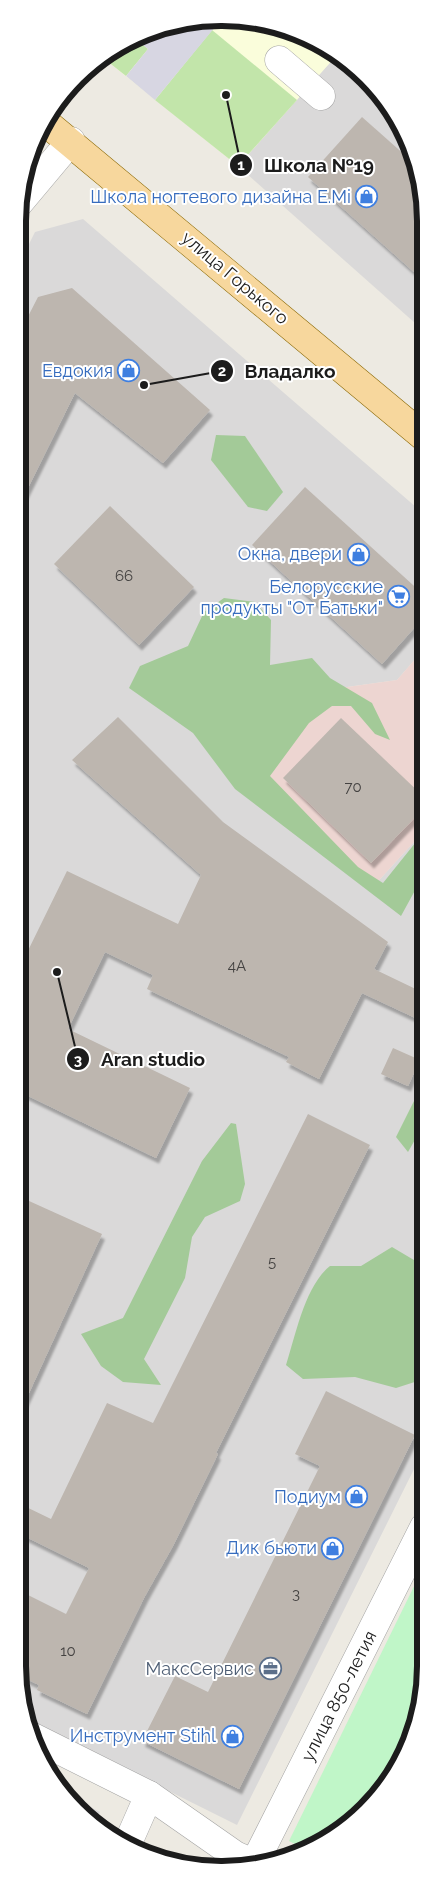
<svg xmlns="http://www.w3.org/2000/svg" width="443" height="1887" viewBox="0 0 443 1887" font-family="Raleway,sans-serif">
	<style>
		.residential { fill: #dad9d9 }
		.commercial { fill: #edd5d1 }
		.education { fill: #fafddb }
		.grass { fill: #c2e5aa }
		.forest { fill: #a3ca98 }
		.park { fill: #c0f6c8 }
		.plaza { fill: #d7d6e2 }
		.building { fill: #bdb6af; filter: url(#shadow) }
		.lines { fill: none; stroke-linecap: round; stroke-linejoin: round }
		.minor-casing { stroke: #a3a3a3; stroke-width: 29 }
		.major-casing { stroke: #8c6b08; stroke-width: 29 }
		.minor { stroke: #fff; stroke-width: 28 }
		.major { stroke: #f7d79d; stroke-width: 28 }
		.labels { text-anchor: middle; stroke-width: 4; stroke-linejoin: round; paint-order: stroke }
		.number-label { font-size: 15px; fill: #444241 }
		.shop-label { font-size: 18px; fill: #366cbe; stroke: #fff; text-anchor: end }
		.street-label { font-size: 18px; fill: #1c1c1c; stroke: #fff }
		.service-label { font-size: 18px; fill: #4e5e75; stroke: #fff; text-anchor: end }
		.rim { fill: none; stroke: #1c1c1c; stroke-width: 6 }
		.leader { fill: none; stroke: #1c1c1c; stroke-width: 2 }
		.callout-dot { fill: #1c1c1c; stroke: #fff; stroke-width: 2 }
		.mark-label { font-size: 15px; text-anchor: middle; font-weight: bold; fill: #fff }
		.callout-label { font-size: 19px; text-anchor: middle; font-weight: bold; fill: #1c1c1c; stroke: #fff; stroke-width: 4; stroke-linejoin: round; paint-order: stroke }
	</style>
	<defs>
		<filter id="shadow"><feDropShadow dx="3" dy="5.5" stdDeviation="1" flood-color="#0004"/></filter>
	</defs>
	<rect width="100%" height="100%" fill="#edeae2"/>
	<g class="residential">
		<polygon points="336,56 366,77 405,132 424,195 424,331 238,166"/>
		<polygon points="83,219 424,514 424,649 397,680 340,688 371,889 424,831 424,1449 237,1825 28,1721 18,1665 19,264 35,232"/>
		<polygon points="64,1794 100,1812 95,1821 68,1800"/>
	</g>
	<polygon class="commercial" points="424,649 424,831 371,889 254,780 340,688 397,680"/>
	<polygon class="education" points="248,19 312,39 336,56 238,166 102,57 169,24"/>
	<g class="grass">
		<polygon points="212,30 297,100 238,166 155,100"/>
		<polygon points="137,40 148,49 126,76 102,57"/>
	</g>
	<g class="forest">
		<polygon points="216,435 245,436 283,492 267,511 248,507 211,460"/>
		<polygon points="224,598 255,602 271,620 270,665 312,658 330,678 372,703 390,740 375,734 351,706 332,706 309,723 270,776 358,867 383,883 424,832 424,874 401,916 235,789 193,733 129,688 140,666 188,646 204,612"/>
		<polygon points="424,1081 424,1124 408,1152 396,1137"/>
		<polygon points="231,1123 236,1124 245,1184 240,1201 205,1217 192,1237 185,1278 144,1359 161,1385 123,1382 101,1366 81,1334 123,1318 202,1161"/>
		<path d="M 392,1247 L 424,1266 L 424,1379 L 396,1388 L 355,1377 L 303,1379 L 286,1365 C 296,1334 305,1286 330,1266 L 361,1266 Z"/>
	</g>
	<polygon class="park" points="424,1566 424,1692 398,1768 346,1827 303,1848 289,1841"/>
	<polygon class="plaza" points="220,21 155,100 126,76 148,49 137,40 169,24"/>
	<g class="building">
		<polygon points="362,117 415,164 424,195 424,281 308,177"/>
		<polygon points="72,288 210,410 163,463 75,393 19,506 19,334 38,297"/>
		<polygon points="305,487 424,595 424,617 382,664 252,545"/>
		<polygon points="110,506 194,587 139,645 54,564"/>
		<polygon points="118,717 223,822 388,942 374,969 424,993 424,1022 362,993 319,1079 286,1062 289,1057 147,989 153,975 105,952 68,1029 190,1088 156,1158 18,1091 18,971 67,871 178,924 201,875 72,760"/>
		<polygon points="341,718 424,797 424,808 371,863 283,778"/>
		<polygon points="393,1048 420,1060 408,1086 381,1074"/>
		<polygon points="308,1114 370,1145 216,1453 218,1454 174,1544 145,1596 87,1714 37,1690 39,1685 20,1676 18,1666 18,1590 66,1614 89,1568 18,1533 18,1503 51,1519 107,1403 153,1423"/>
		<polygon points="18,1196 102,1234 18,1417"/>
		<polygon points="326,1391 415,1435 239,1789 142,1741 175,1676 208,1692 320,1466 295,1454"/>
	</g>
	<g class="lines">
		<defs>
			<g id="minor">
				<polyline points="279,60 321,96"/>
				<polyline points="19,203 71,141"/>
				<polyline points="31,1736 149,1795 235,1855 255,1864"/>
				<polyline points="127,1845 149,1795"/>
				<polyline points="254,1864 424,1527"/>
			</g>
			<polyline id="major" points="44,121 424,437"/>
		</defs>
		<use href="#minor" class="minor-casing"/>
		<use href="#major" class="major-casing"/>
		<use href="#minor" class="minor"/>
		<use href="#major" class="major"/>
	</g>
	<defs>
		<symbol id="shop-ring" viewBox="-11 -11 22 22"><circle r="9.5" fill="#fff" stroke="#3f7fe0" stroke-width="1.5"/><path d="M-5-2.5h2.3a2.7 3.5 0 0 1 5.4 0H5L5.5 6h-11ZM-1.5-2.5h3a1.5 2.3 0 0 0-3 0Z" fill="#3f7fe0"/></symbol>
		<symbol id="supermarket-ring" viewBox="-11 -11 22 22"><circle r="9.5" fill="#fff" stroke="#3f7fe0" stroke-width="1.5"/><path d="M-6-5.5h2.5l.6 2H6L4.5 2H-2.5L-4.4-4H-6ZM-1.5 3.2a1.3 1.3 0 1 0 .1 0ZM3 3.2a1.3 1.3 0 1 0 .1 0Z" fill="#3f7fe0"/></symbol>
		<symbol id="office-ring" viewBox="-11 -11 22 22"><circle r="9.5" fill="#fff" stroke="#5c6f8a" stroke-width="1.5"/><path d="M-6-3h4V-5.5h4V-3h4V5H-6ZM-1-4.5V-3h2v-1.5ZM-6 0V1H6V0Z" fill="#5c6f8a"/></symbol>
	</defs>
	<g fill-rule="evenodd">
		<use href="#shop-ring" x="354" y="184" width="25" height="25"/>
		<use href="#shop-ring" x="116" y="358" width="25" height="25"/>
		<use href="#shop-ring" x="346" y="542" width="25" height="25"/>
		<use href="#supermarket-ring" x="386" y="584" width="25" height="25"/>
		<use href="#shop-ring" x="344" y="1484" width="25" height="25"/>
		<use href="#shop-ring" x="320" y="1536" width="25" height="25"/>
		<use href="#office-ring" x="258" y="1656" width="25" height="25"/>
		<use href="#shop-ring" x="220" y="1724" width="25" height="25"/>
	</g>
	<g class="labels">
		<g class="number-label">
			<text x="124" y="581">66</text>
			<text x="353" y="792">70</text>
			<text x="237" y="971">4А</text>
			<text x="272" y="1267">5</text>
			<text x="296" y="1599">3</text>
			<text x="68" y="1656">10</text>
		</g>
		<g class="shop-label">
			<text x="351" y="203">Школа ногтевого дизайна E.Mi</text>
			<text x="113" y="377">Евдокия</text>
			<text x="342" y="560">Окна, двери</text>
			<text x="383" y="593">Белорусские<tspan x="383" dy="21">продукты "От Батьки"</tspan></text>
			<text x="341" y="1503">Подиум</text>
			<text x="317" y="1554">Дик бьюти</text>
			<text x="216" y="1742">Инструмент Stihl</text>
		</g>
		<g class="street-label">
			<text transform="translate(235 278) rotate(40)" y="6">улица Горького</text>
			<text transform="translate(339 1696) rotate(-63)" y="6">улица 850-летия</text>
		</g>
		<g class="service-label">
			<text x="254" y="1675">МаксСервис</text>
		</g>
	</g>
	<path d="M0 0H443V1887H0ZM221 26H222A195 195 0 0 1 417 221V1666A195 195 0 0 1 222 1861H221A195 195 0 0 1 26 1666V221A195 195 0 0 1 221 26Z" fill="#fff" fill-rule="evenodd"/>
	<path class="rim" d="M221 26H222A195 195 0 0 1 417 221V1666A195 195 0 0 1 222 1861H221A195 195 0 0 1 26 1666V221A195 195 0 0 1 221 26Z"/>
	<path class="leader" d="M226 95L241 165M144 385L222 371M57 972L78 1059"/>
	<g class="callout-dot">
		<circle cx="226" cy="95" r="5"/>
		<circle cx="144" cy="385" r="5"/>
		<circle cx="57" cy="972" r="5"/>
		<circle cx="241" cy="165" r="12"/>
		<circle cx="222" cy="371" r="12"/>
		<circle cx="78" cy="1059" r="12"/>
	</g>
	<g class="mark-label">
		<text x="241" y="170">1</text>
		<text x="222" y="376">2</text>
		<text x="78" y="1065">3</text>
	</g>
	<g class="callout-label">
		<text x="319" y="172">Школа №19</text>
		<text x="290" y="378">Владалко</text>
		<text x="153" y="1066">Aran studio</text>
	</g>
</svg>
